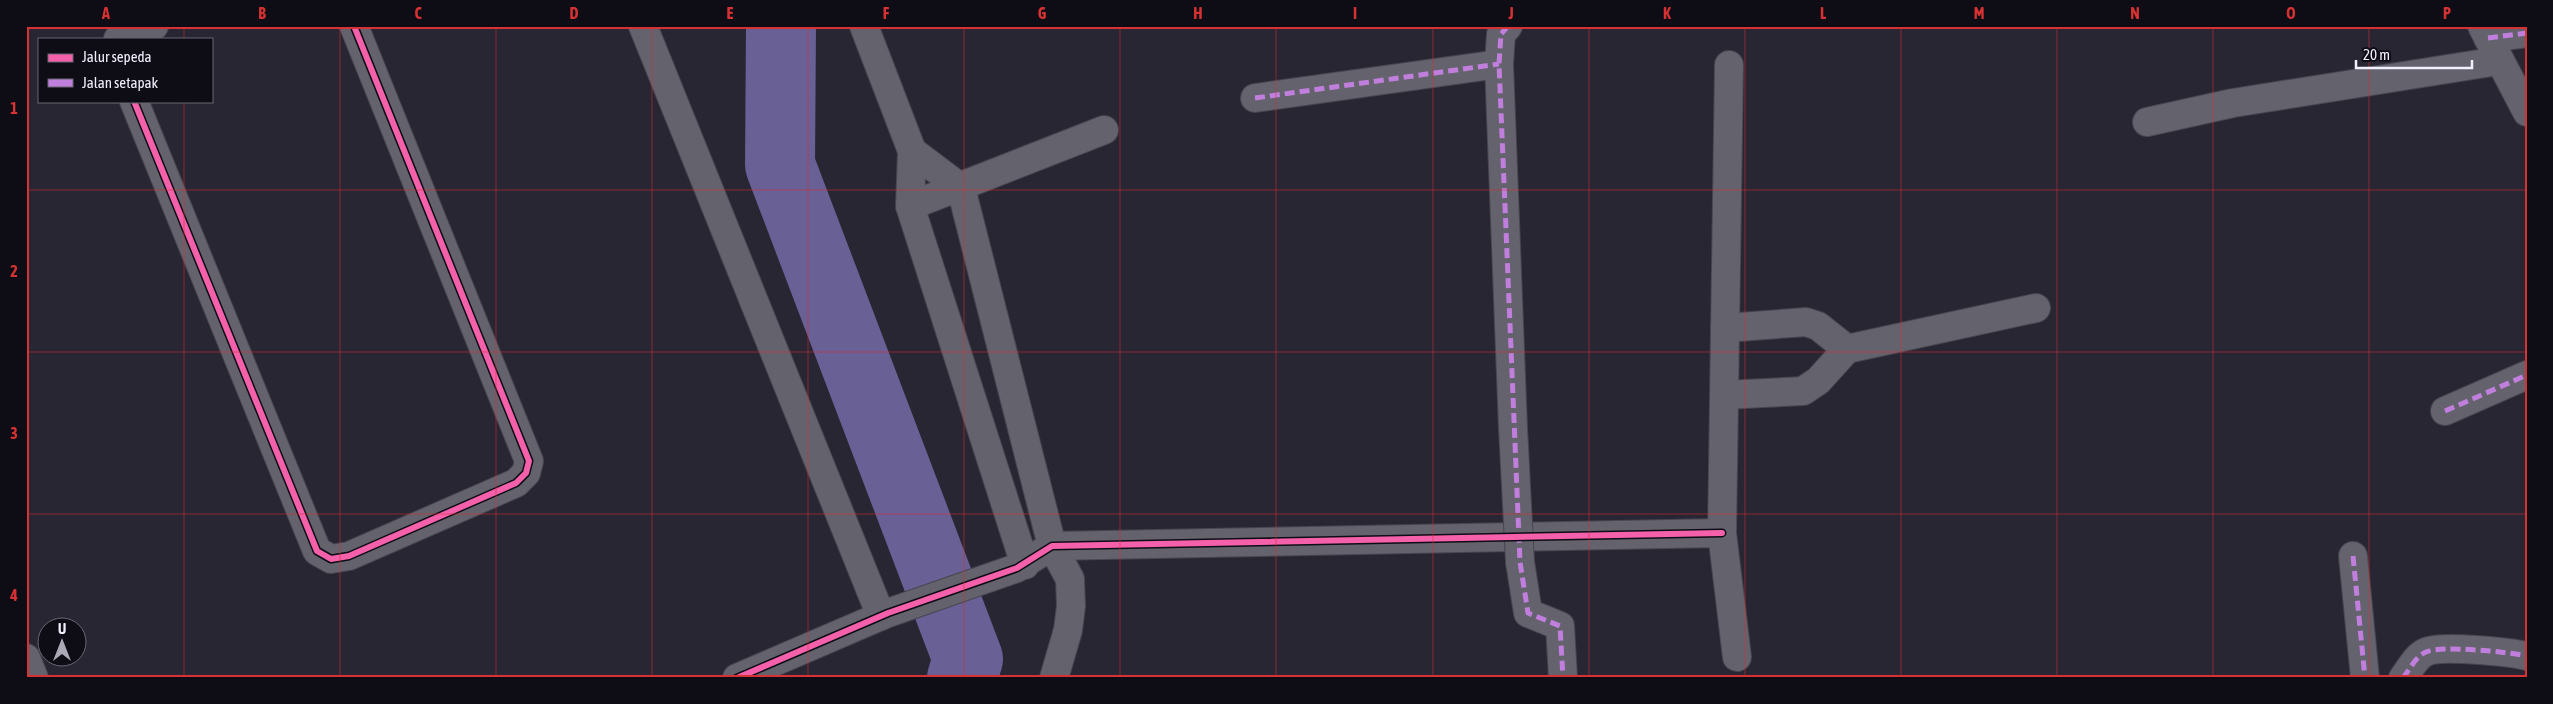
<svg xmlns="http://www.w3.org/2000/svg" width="2553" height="704" viewBox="0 0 2553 704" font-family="'Asap Condensed',sans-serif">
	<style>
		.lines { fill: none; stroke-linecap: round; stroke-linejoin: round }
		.river { stroke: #696096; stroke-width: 70 }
		.minor-casing { stroke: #47454f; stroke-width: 30 }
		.minor { stroke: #64626c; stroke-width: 28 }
		.minor-bridge-casing { stroke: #47454f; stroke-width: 30; stroke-linecap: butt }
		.minor-bridge { stroke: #64626c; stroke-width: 28 }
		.quiet { stroke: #c07fdc; stroke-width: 5; stroke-dasharray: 10 5; stroke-linecap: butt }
		.cycleway-casing { stroke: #0e0d16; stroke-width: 9 }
		.cycleway { stroke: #f560ab; stroke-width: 6 }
		.grid { fill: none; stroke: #d73233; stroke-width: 1; stroke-opacity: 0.55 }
		.neatline { fill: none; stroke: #d73233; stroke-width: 2 }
		.grid-label { font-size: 16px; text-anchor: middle; font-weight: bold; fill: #d73233 }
	</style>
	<rect width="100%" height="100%" fill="#282632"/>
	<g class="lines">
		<polyline class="river" points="781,26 780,165 968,659 962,678"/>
		<defs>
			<g id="minor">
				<polyline points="643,26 881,616"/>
				<polyline points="864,26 912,151 910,206 1025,565"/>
				<polyline points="1508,26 1501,34 1499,64 1513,428"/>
				<polyline points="2482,26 2527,112"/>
				<polyline points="2488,38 2527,33"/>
				<polyline points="118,39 154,26"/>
				<polyline points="1729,65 1722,533 1737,657"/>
				<polyline points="1255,98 1499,64"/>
				<polyline points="134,101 317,551 331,559 349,556 516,483 526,473 529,461 354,26"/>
				<polyline points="2147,122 2233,103 2498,61"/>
				<polyline points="912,151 961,188 1052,546 1070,579 1071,606 1068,630 1054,678"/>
				<polyline points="910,206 1104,130"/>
				<polyline points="1725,328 1806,322 1818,326 1847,349"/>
				<polyline points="1724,395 1803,391 1818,381 1847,349 2036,308"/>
				<polyline points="2445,411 2527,375"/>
				<polyline points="2353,556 2365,678"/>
				<polyline points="1520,562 1528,613 1560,626 1563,678"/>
				<polyline points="26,658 34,678"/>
				<polyline points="737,678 888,613 1017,568 1052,546 1722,533"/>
				<path d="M 2403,678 C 2410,669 2416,656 2426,652 C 2441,645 2509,652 2527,656"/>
			</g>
		</defs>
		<use href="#minor" class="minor-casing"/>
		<use href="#minor" class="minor"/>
		<defs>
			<polyline id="minor-bridge" points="1513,428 1520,562"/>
		</defs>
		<use href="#minor-bridge" class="minor-bridge-casing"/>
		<use href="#minor-bridge" class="minor-bridge"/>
		<g class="quiet">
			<polyline points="1508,26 1501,34 1499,64 1520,562 1528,613 1560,626 1563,678"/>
			<polyline points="2488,38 2527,33"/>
			<polyline points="1255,98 1499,64"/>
			<polyline points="2445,411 2527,375"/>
			<polyline points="2353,556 2365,678"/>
			<path d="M 2403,678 C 2410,669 2416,656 2426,652 C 2441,645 2509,652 2527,656"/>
		</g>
		<defs>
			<g id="cycleway">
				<polyline points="134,101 317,551 331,559 349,556 516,483 526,473 529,461 354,26"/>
				<polyline points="737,678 888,613 1017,568 1052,546 1722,533"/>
			</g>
		</defs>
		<use href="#cycleway" class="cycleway-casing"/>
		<use href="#cycleway" class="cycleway"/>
	</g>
	<path class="grid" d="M 184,26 L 184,39M 340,26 L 340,678M 496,26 L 496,678M 652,26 L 652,678M 808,26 L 808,678M 964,26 L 964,678M 1120,26 L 1120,678M 1276,26 L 1276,678M 1433,26 L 1433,678M 1589,26 L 1589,678M 1745,26 L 1745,678M 1901,26 L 1901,678M 2057,26 L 2057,678M 2213,26 L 2213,678M 2369,26 L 2369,678M 184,101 L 184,678M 26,190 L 2527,190M 26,352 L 2527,352M 26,514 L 2527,514"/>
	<rect width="2553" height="704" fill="none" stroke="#0e0d16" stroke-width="55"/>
	<rect x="38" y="38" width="175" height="65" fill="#0e0d16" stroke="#696772"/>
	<rect x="48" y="54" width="25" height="8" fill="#f560ab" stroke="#696772"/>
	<text x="82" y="62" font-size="15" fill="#f1effd">Jalur sepeda</text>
	<rect x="48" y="79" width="25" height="8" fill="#c07fdc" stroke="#696772"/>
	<text x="82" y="88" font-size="15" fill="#f1effd">Jalan setapak</text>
	<g transform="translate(62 642)"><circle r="24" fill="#0e0d16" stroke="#696772"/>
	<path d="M0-4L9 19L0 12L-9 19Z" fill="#aba9b6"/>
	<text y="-8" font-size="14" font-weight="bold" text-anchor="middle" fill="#f1effd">U</text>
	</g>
	<path d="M2356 60v8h116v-8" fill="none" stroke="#f1effd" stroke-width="2.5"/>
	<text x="2363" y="60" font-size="15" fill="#f1effd" stroke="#0e0d16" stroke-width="4" paint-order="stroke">20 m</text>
	<rect x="28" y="28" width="2498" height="648" class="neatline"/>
	<g class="grid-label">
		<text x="106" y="19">A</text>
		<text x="262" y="19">B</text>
		<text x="418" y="19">C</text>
		<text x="574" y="19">D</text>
		<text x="730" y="19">E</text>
		<text x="886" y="19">F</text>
		<text x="1042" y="19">G</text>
		<text x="1198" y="19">H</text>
		<text x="1355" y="19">I</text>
		<text x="1511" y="19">J</text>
		<text x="1667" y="19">K</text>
		<text x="1823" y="19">L</text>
		<text x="1979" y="19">M</text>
		<text x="2135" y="19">N</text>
		<text x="2291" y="19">O</text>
		<text x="2447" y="19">P</text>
		<text x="14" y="114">1</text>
		<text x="14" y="277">2</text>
		<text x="14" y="439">3</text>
		<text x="14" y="601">4</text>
	</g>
</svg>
